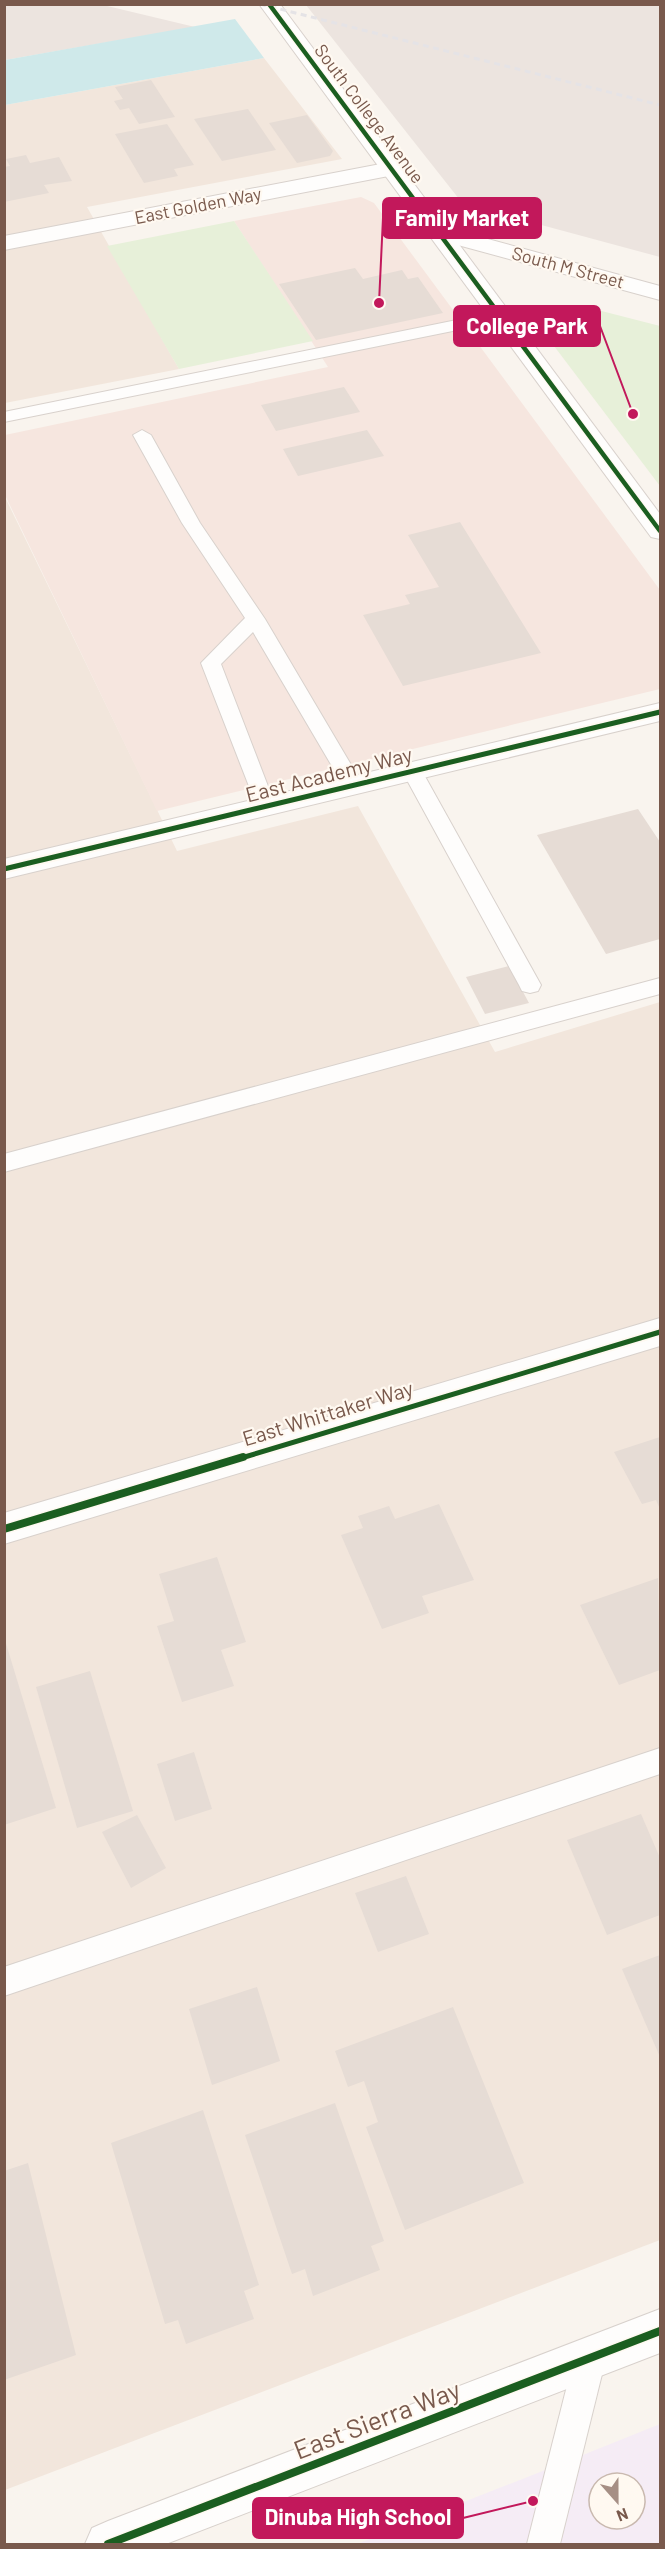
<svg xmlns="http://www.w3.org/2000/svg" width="665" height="2549" viewBox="0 0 665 2549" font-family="Barlow,sans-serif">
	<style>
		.residential { fill: #f2e6dc }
		.commercial { fill: #f6e6df }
		.industrial { fill: #ece4df }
		.education { fill: #f5ecf5; fill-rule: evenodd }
		.green { fill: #e7f0d9 }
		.water { fill: #cfe9ea }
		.building { fill: #e6dcd5 }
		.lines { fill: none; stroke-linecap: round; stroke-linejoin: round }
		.service-casing { stroke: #d8d1cc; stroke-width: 2 }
		.minor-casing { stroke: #d8d1cc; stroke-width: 2 }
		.tertiary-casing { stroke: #d8d1cc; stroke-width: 2 }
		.service { fill: #fefdfc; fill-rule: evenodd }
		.minor { fill: #fefdfc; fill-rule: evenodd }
		.tertiary { fill: #fefdfc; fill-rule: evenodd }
		.rail { stroke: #e5e3e6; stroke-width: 3; stroke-dasharray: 6 4.5; stroke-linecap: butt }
		.cycleway-far2-casing { stroke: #fff9f1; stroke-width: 7 }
		.cycleway-far1-casing { stroke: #fff9f1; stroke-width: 9 }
		.cycleway-casing { stroke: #fff9f1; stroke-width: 11 }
		.cycleway-far2 { stroke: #1b5e20; stroke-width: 4.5 }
		.cycleway-far1 { stroke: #1b5e20; stroke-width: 5 }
		.cycleway { stroke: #1b5e20; stroke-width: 8 }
		.labels { text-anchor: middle; stroke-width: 4.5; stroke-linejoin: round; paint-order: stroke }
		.far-street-label { font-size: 18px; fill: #79594c; stroke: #fff9f1 }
		.street-label { font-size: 21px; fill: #79594c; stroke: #fff9f1 }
		.near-street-label { font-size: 26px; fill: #79594c; stroke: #fff9f1 }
		.leader { fill: none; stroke: #c2185b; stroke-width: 2 }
		.callout-dot { fill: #c2185b; stroke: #fff9f1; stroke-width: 2 }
		.callout { fill: #c2185b; stroke: #c2185b; stroke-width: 2 }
		.callout-label { font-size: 22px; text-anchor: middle; font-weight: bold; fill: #fff }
	</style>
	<rect width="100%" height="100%" fill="#f9f4ee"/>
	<g class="residential">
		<polygon points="264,58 342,159 87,207 179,369 5,403 5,105"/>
		<polygon points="4,495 177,851 358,806 495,1052 660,1002 660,2240 5,2490"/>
	</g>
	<polygon class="commercial" points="361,197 374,203 660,590 660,689 157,811 5,495 5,435 328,367 234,221"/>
	<g class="industrial">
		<polygon points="5,5 103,5 195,27 5,60"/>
		<polygon points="306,5 660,5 660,257 463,204"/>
	</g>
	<path class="education" d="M 660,2424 L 660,2544 L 357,2544 L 563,2463 ZM 599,2483 L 635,2483 L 635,2519 L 599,2519 Z"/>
	<g class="green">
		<polygon points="234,221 313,341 179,369 107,246"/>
		<path d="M 586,307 L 660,326 L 660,486 L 548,338 C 540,313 568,309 586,307 Z"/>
	</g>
	<polygon class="water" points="235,19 264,58 5,105 5,60"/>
	<g class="building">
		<polygon points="151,80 175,117 139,124 129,108 120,110 114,101 123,99 115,87"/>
		<polygon points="248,109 276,150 222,161 194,119"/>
		<polygon points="307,115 333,151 330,156 297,163 269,123"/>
		<polygon points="167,124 194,165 174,169 178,176 144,183 115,134"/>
		<polygon points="26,155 30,163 59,157 72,181 44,185 49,193 4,202 4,167 10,166 6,159"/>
		<polygon points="355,268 363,279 402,270 408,279 418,277 443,313 316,340 279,284"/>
		<polygon points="344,387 360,412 276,431 261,405"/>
		<polygon points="367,430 384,456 298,476 283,449"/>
		<polygon points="460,522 541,653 403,686 363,615 410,604 405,595 439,587 408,535"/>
		<polygon points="638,809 660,842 660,939 606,954 537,835"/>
		<polygon points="509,966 529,1003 485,1014 466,977"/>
		<polygon points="660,1437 660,1509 656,1500 642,1504 614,1452"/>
		<polygon points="439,1504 474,1580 422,1596 429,1613 382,1629 341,1535 363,1528 358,1516 389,1506 395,1519"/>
		<polygon points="217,1557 246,1642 221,1650 234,1686 182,1702 157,1626 174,1621 159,1574"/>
		<polygon points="658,1578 660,1670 619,1685 580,1605"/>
		<polygon points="4,1637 56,1808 4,1825"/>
		<polygon points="90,1671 133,1811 77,1828 36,1687"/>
		<polygon points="194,1752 212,1809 175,1821 157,1764"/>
		<polygon points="641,1814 660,1858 660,1915 607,1935 567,1840"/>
		<polygon points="137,1815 166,1868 131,1888 102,1832"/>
		<polygon points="406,1876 429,1934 378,1952 355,1893"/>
		<polygon points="660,1955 660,2057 622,1969"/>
		<polygon points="257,1987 280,2061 212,2085 189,2009"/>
		<polygon points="453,2007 524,2183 405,2230 366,2127 378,2122 364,2081 348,2087 335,2051"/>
		<polygon points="335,2103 384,2241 371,2246 380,2270 313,2296 305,2269 292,2274 245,2135"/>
		<polygon points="203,2110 259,2285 244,2291 254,2319 186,2344 178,2320 165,2324 111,2143"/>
		<polygon points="28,2163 76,2355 4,2380 4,2171"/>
	</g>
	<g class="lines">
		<defs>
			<g id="service">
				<polygon points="501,311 509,316 507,320 4,422 4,412"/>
				<polygon points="142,430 151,435 200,523 265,619 363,785 360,790 346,790 253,632 221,664 276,807 273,812 259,812 201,663 245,618 182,523 133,435"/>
				<polygon points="412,764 419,766 422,771 541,985 538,991 530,993 522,991 519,985 402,771 405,766"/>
				<polygon points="660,978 660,994 4,1172 4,1154"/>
				<polygon points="660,1748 660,1774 4,1996 4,1967"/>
				<polygon points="590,2342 601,2347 606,2358 560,2544 527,2544 574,2358 579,2347"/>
			</g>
			<g id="minor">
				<polygon points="391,162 399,164 402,169 399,174 4,250 4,236"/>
				<polygon points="440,226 660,286 660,300 432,238 429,233 432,228"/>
				<polygon points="660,703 660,721 4,879 4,859"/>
				<polygon points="660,1318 660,1346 4,1544 4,1513"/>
			</g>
			<g id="tertiary">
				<polygon points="259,4 280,4 660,514 660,539 651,537"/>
				<polygon points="660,2309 660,2353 166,2544 85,2544 92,2528 108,2521"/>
			</g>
		</defs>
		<use href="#service" class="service-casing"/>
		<use href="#minor" class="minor-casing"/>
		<use href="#tertiary" class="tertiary-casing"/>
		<use href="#service" class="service"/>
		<use href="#minor" class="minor"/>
		<use href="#tertiary" class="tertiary"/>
		<polyline class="rail" points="260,4 660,105"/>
		<defs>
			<polyline id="cycleway-far2" points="269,4 660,531"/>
			<g id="cycleway-far1">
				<polyline points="4,869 660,712"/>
				<polyline points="238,1459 660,1332"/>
			</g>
			<g id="cycleway">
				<polyline points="4,1529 243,1457"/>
				<polyline points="108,2544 660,2331"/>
			</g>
		</defs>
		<use href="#cycleway-far2" class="cycleway-far2-casing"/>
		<use href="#cycleway-far1" class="cycleway-far1-casing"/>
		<use href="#cycleway" class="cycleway-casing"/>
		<use href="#cycleway-far2" class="cycleway-far2"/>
		<use href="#cycleway-far1" class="cycleway-far1"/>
		<use href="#cycleway" class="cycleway"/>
	</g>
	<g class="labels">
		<g class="far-street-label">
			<text transform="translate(369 114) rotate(53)" y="6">South College Avenue</text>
			<text transform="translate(198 206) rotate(-11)" y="6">East Golden Way</text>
			<text transform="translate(568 268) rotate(15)" y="6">South M Street</text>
		</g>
		<g class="street-label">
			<text transform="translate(329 775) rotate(-14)" y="7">East Academy Way</text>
			<text transform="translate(328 1414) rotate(-17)" y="7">East Whittaker Way</text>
		</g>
		<g class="near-street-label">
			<text transform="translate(377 2420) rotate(-21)" y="9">East Sierra Way</text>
		</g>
	</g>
	<path class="leader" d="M379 303L383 218M633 414L600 326M533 2501L463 2518"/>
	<g class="callout-dot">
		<circle cx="379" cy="303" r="6"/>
		<circle cx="633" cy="414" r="6"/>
		<circle cx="533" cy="2501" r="6"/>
	</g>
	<g class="callout">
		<rect x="383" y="198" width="158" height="40" rx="6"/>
		<rect x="454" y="306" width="146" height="40" rx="6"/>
		<rect x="253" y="2498" width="210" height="40" rx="6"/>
	</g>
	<g class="callout-label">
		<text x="462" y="226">Family Market</text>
		<text x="527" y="334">College Park</text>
		<text x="358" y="2525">Dinuba High School</text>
	</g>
	<rect width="665" height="2549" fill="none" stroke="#79594c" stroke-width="12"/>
	<g transform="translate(617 2501) rotate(159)"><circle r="28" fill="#fff9f1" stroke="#c9b9af" stroke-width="1.5"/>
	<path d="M0-4.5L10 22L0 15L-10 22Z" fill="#a68f85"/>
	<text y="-9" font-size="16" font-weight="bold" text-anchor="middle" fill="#79594c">N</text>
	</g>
</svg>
